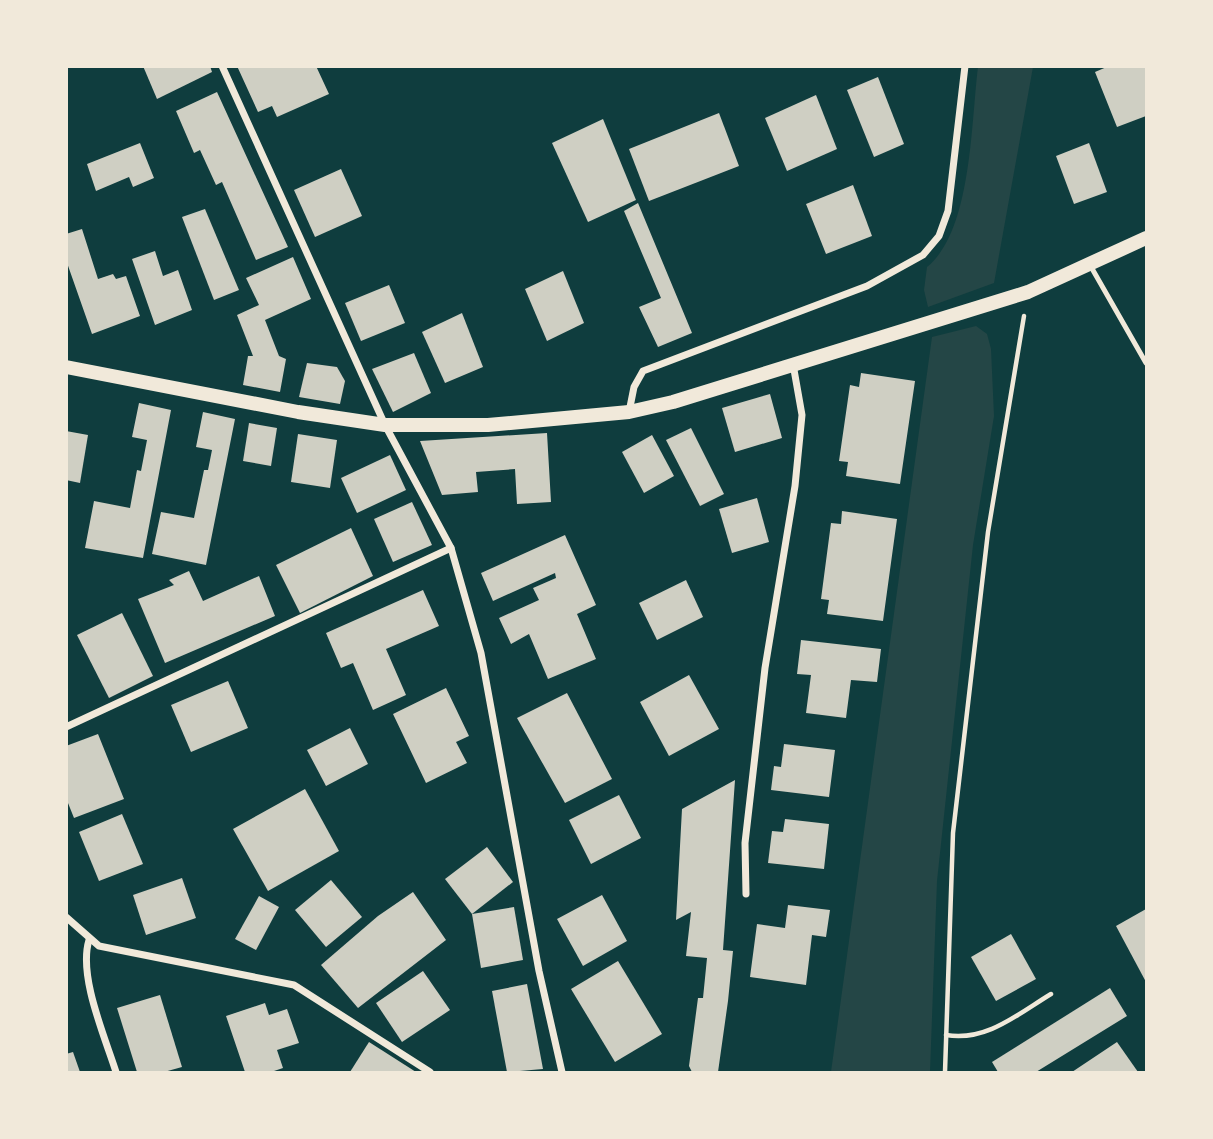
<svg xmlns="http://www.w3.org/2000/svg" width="1213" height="1139" viewBox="0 0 1213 1139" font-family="Barlow,sans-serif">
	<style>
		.green { fill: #244646 }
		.building { fill: #cfcfc3 }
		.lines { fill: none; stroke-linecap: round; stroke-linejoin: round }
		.path { stroke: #f1e9da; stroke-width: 4.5 }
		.service { stroke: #f1e9da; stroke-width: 5 }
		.minor { stroke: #f1e9da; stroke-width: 7 }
		.secondary { stroke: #f1e9da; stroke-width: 14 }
	</style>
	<rect width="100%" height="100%" fill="#0f3d3e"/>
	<g class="green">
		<path d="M 978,67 L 1033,67 L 994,283 L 928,307 L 924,290 L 927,267 C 972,231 971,122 978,67 Z"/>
		<polygon points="976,326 987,334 991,349 994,416 973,545 937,881 930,1072 831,1072 932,337"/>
	</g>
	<g class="building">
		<polygon points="143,66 210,66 212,72 157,99"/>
		<polygon points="237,66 316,66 329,94 277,117 272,106 258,112"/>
		<polygon points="1109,66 1146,66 1146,116 1117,127 1095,72"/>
		<polygon points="878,77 904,144 874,157 847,90"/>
		<polygon points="217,92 288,247 256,260 222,182 216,185 200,150 194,153 176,111"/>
		<polygon points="816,95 837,149 787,171 765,118"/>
		<polygon points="719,113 739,166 649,201 629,149"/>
		<polygon points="603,119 636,200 588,222 552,143"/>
		<polygon points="140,143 154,178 133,187 129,177 96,191 87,164"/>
		<polygon points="1089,143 1107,192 1074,204 1056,156"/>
		<polygon points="341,169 362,216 315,237 294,190"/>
		<polygon points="853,185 872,236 826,254 806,204"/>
		<polygon points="638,203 692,333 658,347 639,307 661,298 624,211"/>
		<polygon points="205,209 239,290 214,300 182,217"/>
		<polygon points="82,229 98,279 113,274 116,279 126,276 140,316 92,334 66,260 66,234"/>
		<polygon points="155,251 163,276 178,270 192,310 155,325 132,259"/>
		<polygon points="293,257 311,299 265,320 279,356 286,359 280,392 243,385 248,356 253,356 237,315 259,305 246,278"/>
		<polygon points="563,271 584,323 547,341 525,289"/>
		<polygon points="389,285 405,323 361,341 345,303"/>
		<polygon points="462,313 483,367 445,383 422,332"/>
		<polygon points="414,353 431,393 393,412 372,369"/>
		<polygon points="307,363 337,367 345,381 340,404 299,397"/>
		<polygon points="861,373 915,381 900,484 846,476 848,462 839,461 850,385 859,387"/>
		<polygon points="770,394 782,438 735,452 722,408"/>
		<polygon points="139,403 171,410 143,558 85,548 94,501 130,508 137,470 141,471 147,440 132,437"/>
		<polygon points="203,412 235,419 206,565 152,554 161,512 194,518 204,470 208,470 212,450 196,447"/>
		<polygon points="249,423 277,428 271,466 243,461"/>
		<polygon points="691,428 724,494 700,506 666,440"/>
		<polygon points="66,431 88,435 80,483 66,480"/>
		<polygon points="547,433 551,502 517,504 515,469 476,472 478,492 442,495 420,441"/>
		<polygon points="298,434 337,440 330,488 291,482"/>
		<polygon points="652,435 674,476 644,493 622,452"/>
		<polygon points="390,455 406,490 357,513 341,478"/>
		<polygon points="757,498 769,542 732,553 719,509"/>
		<polygon points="412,502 432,545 393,562 374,519"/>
		<polygon points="842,511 897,519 883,621 827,614 829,600 821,599 831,523 841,524"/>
		<polygon points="351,528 373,576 300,613 276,565"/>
		<polygon points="565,535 596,605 577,614 596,659 548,679 529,634 511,644 499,618 539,600 533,588 556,578 555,573 493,601 481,573"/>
		<polygon points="189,571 203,601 259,576 275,616 165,663 138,599 174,585 169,580"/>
		<polygon points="686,580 703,617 657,640 639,603"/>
		<polygon points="423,590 439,626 386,649 406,695 373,710 353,663 341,668 326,633"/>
		<polygon points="122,613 153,676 109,698 77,635"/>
		<polygon points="801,640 881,649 877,682 851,680 846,718 806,713 811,675 797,674"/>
		<polygon points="689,675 719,729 669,756 640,702"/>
		<polygon points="228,681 248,728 191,752 171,705"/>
		<polygon points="446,688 469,736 456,742 467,763 426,783 393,714"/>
		<polygon points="567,693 612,779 565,803 517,718"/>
		<polygon points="350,728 368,764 326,786 307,750"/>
		<polygon points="98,734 124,799 74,818 66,798 66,746"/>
		<polygon points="784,744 835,750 829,797 771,790 774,766 781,767"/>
		<polygon points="735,780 723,950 733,951 728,1001 718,1072 692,1072 689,1066 698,998 703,998 707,958 686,956 691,912 676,920 682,809"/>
		<polygon points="305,789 339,851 268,891 233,829"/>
		<polygon points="619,795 641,838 591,864 569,820"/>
		<polygon points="122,814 143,864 99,881 79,832"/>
		<polygon points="785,819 829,824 824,869 768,863 772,831 783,832"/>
		<polygon points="487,847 513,882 472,914 445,879"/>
		<polygon points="182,878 196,918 146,935 133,895"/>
		<polygon points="331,880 362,917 326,947 295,910"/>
		<polygon points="413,892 446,940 358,1008 321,965 378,916"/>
		<polygon points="602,895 627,941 583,966 557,919"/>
		<polygon points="259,896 279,907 256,950 235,939"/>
		<polygon points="788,905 830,910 826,937 812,935 806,985 750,977 757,924 785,928"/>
		<polygon points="514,907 523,960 481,968 472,914"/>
		<polygon points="1146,909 1146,982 1116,926"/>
		<polygon points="1011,934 1036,979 996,1001 971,957"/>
		<polygon points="618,961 662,1034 615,1062 571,989"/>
		<polygon points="423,971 450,1010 402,1042 376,1003"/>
		<polygon points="527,984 543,1069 507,1072 492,991"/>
		<polygon points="1110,988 1127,1016 1036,1072 998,1072 992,1062"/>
		<polygon points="160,995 182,1067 164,1072 137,1072 117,1008"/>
		<polygon points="265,1003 269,1015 287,1009 299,1043 277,1050 283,1068 271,1072 245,1072 226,1016"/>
		<polygon points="369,1042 416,1072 350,1072"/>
		<polygon points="1117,1042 1138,1072 1072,1072"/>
		<polygon points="73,1052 80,1072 66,1072 66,1054"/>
	</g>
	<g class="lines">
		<g class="path">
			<path d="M 946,1035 C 986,1042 1018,1014 1051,994"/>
			<polyline points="945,1072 953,833 988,532 1024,316"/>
		</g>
		<polyline class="service" points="1090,265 1146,363"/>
		<g class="minor">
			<polyline points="222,66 385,425 451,548 481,653 539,971 562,1072"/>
			<polyline points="629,412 634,387 643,371 867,286 923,255 939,236 948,211 965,66"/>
			<polyline points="66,727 451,548"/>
			<polyline points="746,894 745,843 765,668 795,486 802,415 793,364"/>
			<polyline points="66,917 99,946 294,985 430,1072"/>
			<path d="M 89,940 C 78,976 105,1037 116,1072"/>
		</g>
		<polyline class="secondary" points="66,367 298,412 385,425 488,425 629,412 673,402 1028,292 1146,238"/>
	</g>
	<rect width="1213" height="1139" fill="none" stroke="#f1e9da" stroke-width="136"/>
</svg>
